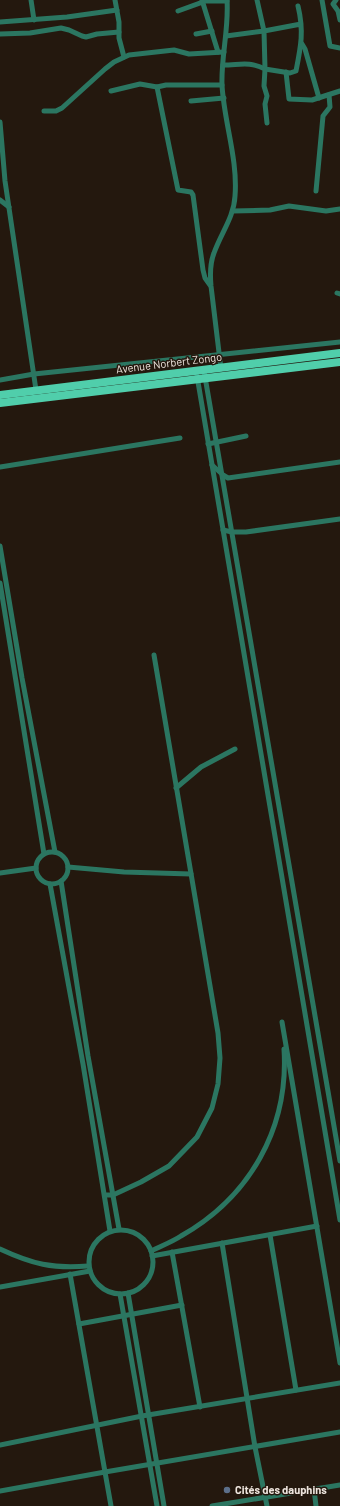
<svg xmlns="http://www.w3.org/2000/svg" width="340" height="1506" viewBox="0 0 340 1506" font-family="Barlow,sans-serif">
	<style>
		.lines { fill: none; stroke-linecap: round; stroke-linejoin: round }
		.minor { stroke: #2b7661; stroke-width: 5 }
		.primary { stroke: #50ceab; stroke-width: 8 }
		.service-dot { fill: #5c6f8a; stroke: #24180e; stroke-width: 1.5 }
		.labels { text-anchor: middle; stroke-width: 3; stroke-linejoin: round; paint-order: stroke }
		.street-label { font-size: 11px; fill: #eee5de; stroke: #24180e }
		.poi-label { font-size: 11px; font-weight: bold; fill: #eee5de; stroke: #24180e; text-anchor: start }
	</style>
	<rect width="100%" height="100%" fill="#24180e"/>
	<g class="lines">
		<g class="minor">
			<polyline points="31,0 34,20"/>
			<polyline points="115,0 119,22 119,38 124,57"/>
			<polyline points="202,0 218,52"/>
			<polyline points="322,0 330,46 340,48"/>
			<polyline points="336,0 333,4 338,11 340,20"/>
			<polyline points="203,1 227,1"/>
			<path d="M 298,6 C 304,31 301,46 296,71 L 290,73 L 265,69 L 264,31 L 301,24"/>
			<polyline points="178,11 203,2"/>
			<polyline points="0,22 67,17 117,10"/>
			<polyline points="0,34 30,33 61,28 69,30 82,36 86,37 97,34 119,32"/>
			<polyline points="196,34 212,31"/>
			<polyline points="226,36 264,31 257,0"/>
			<polyline points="302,44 305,49 319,98"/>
			<path d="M 223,65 C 240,65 249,61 265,69 L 264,86 L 267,96 L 265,104 L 267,123"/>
			<polyline points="286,72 289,99 312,100 340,91"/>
			<polyline points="157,87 178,190 191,192 193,195 203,270 205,278 210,285"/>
			<polyline points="111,91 140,84 157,87 166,85 222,85"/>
			<polyline points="191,101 224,98"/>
			<polyline points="44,111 56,111 62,108 105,69 114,62 129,55 174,50 189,54 224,52"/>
			<polyline points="0,122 5,181 36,390"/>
			<polyline points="316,191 323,116 330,107 329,95"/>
			<polyline points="0,200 9,207"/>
			<polyline points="233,211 270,210 289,206 326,211 340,209"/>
			<polyline points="337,293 340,294"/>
			<path d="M 221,369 L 211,286 C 210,275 210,263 214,253 C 221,233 234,217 235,196 C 238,159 224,122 222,85 C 221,56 229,29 227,0"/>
			<polyline points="204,371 340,1161"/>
			<polyline points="197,376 340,1220"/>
			<polyline points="0,380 34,374 340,342"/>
			<polyline points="208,444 246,436"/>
			<polyline points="212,465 223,475 228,478 340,462"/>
			<polyline points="0,467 180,438"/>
			<polyline points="223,530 232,532 246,532 340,519"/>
			<polyline points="0,546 22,678 55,852"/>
			<polyline points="0,583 44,854"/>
			<polyline points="176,788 201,767 235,749"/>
			<circle cx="52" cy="868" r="16"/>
			<polyline points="68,867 124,872 191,874"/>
			<polyline points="0,873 36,868"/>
			<polyline points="61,881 88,1056 119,1229"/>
			<polyline points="50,884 83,1064 110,1231"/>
			<polyline points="282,1022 340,1363"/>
			<polyline points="105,1195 113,1195 141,1182 169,1166 197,1137 212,1108 218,1084 220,1058 218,1033 154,655"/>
			<circle cx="121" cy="1262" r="32"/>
			<polyline points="270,1235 296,1390"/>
			<polyline points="222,1243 255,1447 267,1506"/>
			<path d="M 0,1249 C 32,1264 53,1269 88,1266"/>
			<path d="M 151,1251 C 161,1246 172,1242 181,1236 C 250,1197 289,1128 284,1049"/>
			<polyline points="172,1252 200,1407"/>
			<polyline points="152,1256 317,1226"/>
			<polyline points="70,1274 111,1506"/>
			<polyline points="0,1287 90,1271"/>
			<polyline points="128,1293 164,1506"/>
			<polyline points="120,1294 157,1506"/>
			<polyline points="79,1324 182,1305"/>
			<polyline points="0,1445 142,1416 340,1383"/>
			<polyline points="314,1489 316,1506"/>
			<polyline points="0,1491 105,1472 340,1432"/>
			<polyline points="212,1506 340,1485"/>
		</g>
		<g class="primary">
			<polyline points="0,395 340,353"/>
			<polyline points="0,403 340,362"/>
		</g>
	</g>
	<circle class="service-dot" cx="227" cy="1490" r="4"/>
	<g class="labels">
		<g class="street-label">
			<text transform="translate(169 363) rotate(-7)" y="4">Avenue Norbert Zongo</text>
		</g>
		<g class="poi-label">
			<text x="235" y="1494">Cités des dauphins</text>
		</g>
	</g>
</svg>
